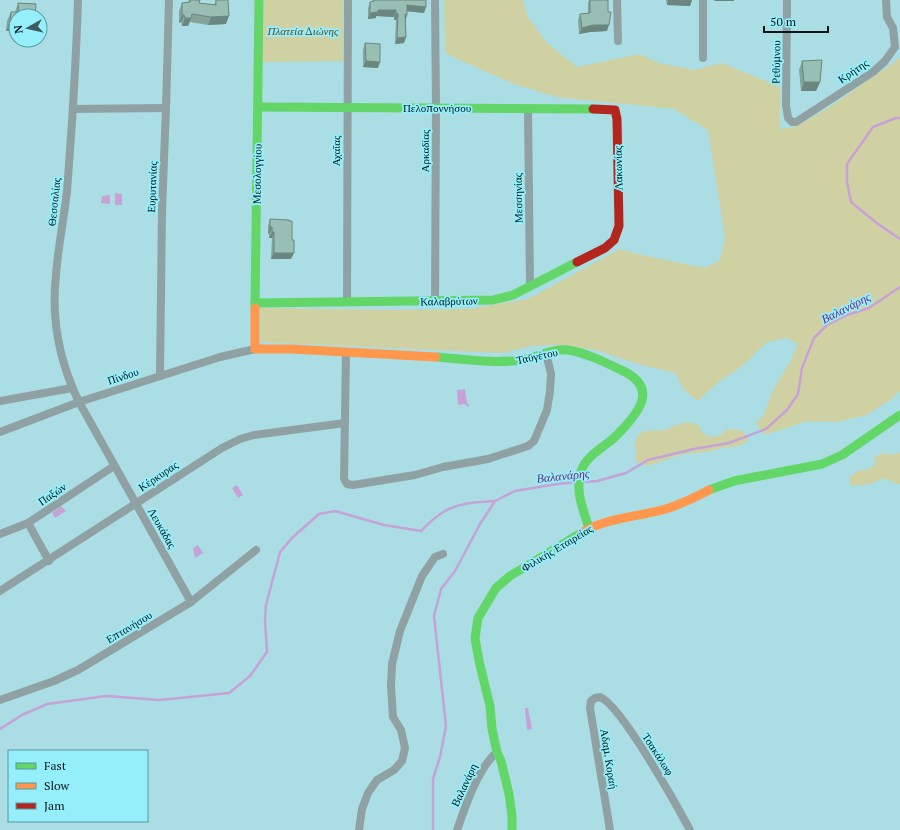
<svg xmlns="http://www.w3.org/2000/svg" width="900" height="830" viewBox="0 0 900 830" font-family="'PT Serif',serif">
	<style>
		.green { fill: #d0d1a3 }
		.water { fill: #c6a2d7 }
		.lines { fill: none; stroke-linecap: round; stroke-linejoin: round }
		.stream { stroke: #c6a2d7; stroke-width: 2.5 }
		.street { stroke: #8fa1a3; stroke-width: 8 }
		.fast { stroke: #63d668; stroke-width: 9 }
		.slow { stroke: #ff974d; stroke-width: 9 }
		.jam { stroke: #b3261e; stroke-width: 9 }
		.wall { fill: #84a49b }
		.shaded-wall { fill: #6b867e }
		.building { fill: #99bfb4; stroke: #6b867e }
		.labels { text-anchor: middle; stroke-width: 3.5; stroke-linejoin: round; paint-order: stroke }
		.park-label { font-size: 11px; font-style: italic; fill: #58461c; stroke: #94effb }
		.street-label { font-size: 11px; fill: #00161a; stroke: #94effb }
		.water-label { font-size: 12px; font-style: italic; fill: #78227b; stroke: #94effb }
	</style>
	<rect width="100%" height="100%" fill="#abdde4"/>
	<g class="green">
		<polygon points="264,0 343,0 343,61 262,62"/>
		<polygon points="444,0 523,0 528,17 547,43 577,67 639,54 659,63 694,70 722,63 780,87 780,129 795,127 830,107 900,58 900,391 894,397 867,415 837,422 807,421 765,435 756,424 764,414 773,390 791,360 798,344 787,338 767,342 741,367 717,383 698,401 685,391 675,373 642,365 595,350 563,345 532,346 502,353 261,342 260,308 397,310 469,309 528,299 620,249 646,256 705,268 720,260 725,238 708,130 674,109 556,97 511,83 445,53"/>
		<polygon points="687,422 697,424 703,433 710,437 721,435 726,430 732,429 743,431 749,440 739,446 722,448 708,452 684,454 647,466 635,461 636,454 635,444 637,436 644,431 666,430 676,425"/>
		<path d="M 900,452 L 900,484 L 896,484 L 884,478 C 872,484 864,486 850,485 L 850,477 L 857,471 L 869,469 L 875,464 L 875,457 L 882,453 C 888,454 895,456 900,452 Z"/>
	</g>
	<g class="water">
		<polygon points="115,193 122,194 122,205 115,205"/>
		<polygon points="110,195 110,204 101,203 102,196"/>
		<polygon points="465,389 467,403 469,405 468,407 465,404 458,405 457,390"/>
		<polygon points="237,485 243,495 238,498 232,488"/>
		<polygon points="61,506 66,511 55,518 52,513"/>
		<polygon points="198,545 203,553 195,558 193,548"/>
		<polygon points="525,708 528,708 532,729 527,730"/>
	</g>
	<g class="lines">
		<g class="stream">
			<polyline points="900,118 896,118 873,127 847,164 847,182 851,202 878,224 900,239"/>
			<polyline points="581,482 597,481 626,473 648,460 694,449 729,443 766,429 787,410 798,394 802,368 814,338 827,325 847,315 869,308 900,287"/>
			<path d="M 0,729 L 22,715 L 47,704 L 106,696 L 160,700 L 229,693 L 250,676 L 267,652 L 265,620 L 266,605 L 280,552 L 292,538 L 319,514 L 335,511 L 384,525 L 421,531 C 430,522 441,511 454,507 C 466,502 481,502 494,501"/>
			<polyline points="433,830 433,779 440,757 446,726 434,616 441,589 455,571 480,524 495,501 515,491 557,484 576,482"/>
		</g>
		<g class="street">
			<path d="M 78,0 C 76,64 72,127 67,191 C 64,219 58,247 56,275 C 51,319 60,363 79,402 L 191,602"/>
			<polyline points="435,0 436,107 435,302"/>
			<polyline points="617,0 618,41"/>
			<polyline points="703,0 703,58"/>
			<polyline points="787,0 786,105 788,118 792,122 796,122 873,72 885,61 895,47 893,28 887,17 886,0"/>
			<polyline points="73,109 166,108"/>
			<polyline points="528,109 530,286"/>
			<polyline points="347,302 348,0"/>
			<polyline points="346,352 344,479 347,484 353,485 415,475 443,467 488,459 528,446 534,441 547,410 550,391 551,374 546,353"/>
			<polyline points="160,376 162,210 166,108 169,0"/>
			<polyline points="0,401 72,388"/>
			<polyline points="0,432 79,402 220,357 255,349"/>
			<polyline points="28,523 49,561"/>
			<polyline points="0,534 28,523 114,466"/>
			<polyline points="0,591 222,448 240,439 254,435 345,423"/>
			<polyline points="0,700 54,681 78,670 191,602 256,550"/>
			<polyline points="359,830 362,809 368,793 377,780 394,770 402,761 405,748 401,730 393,717 391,686 392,664 400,631 422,576 435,557 443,554"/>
			<path d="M 457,830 C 465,807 478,768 497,752"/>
			<path d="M 610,830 L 590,708 L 591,701 L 595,698 L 600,697 C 621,705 677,806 690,830"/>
		</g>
		<g class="fast">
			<polyline points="258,107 593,109"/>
			<polyline points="255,303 493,300 513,295 577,262"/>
			<polyline points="255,308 259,0"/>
			<path d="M 436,357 C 464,359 493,364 521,360 C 537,358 552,348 568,350 C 586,353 602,361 619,369 C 661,387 639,413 616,436 C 606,446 587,455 582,469 C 574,489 583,509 589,528"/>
			<polyline points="709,490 734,481 822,464 842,455 900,415"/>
			<polyline points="512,830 512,816 509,794 501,761 497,752 492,729 490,706 479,661 475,638 478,618 496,588 510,576 581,533"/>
		</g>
		<g class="slow">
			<polyline points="255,308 255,349 291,349 436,357"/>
			<path d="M 581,533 C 607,517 640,517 669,508 C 683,503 696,497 709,490"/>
		</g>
		<polyline class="jam" points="577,262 605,248 614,240 619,226 617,119 615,110 593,109"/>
	</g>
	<g class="wall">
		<polygon points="189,0 200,0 199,3 214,5 216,0 228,0 226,24 208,25 190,22 188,26 182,26 181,22 179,23 179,11 182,3 188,2"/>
		<polygon points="373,0 426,0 426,7 424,13 407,11 407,15 405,21 406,37 404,43 395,44 396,20 394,20 394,17 376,16 376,18 368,19 368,8 370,2 372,2"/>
		<polygon points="589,0 608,0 607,31 590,32 579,34 578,20 580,14 588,13 588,3"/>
		<polygon points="666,0 692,0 690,6 667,5"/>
		<polygon points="18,3 36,4 6,31 7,21 11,12 15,12"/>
		<polygon points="365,43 378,68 363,67 363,50"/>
		<polygon points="802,61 820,82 816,91 801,91 799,70"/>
		<polygon points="270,219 291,259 271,259 272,238 269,238 269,234 268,233 268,226"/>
	</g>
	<g class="shaded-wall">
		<polygon points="668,0 692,0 690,6 667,5"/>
		<polygon points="715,0 734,0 734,1 714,1"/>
		<polygon points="407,5 426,7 424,13 405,11"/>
		<polygon points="378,10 396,10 394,17 376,16 376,18 368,19 370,13"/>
		<polygon points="396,13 398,14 396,20 394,20"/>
		<polygon points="405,14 407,15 405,21"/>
		<polygon points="182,15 184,15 181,22 179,23"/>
		<polygon points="229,16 226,24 208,25 211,17"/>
		<polygon points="185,18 191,18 188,26 182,26"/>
		<polygon points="16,21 16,30 6,31 10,22"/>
		<polygon points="593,25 609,25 607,31 590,32 579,34 582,28"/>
		<polygon points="406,37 404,43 395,44 397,38"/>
		<polygon points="366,61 380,62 378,68 363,67"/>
		<polygon points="804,82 820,82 816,91 801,91"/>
		<polygon points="270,227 272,227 269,234 268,233"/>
		<polygon points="272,232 274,232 272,238 269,238"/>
		<polygon points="274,253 294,253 291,259 271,259"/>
	</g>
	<g class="building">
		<polygon points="190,0 200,0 199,3 216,5 216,0 228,0 229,16 211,17 192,14 191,18 185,18 184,15 182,15 182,3 190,2"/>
		<polygon points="374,0 426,0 426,7 407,5 407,15 405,14 406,37 397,38 398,14 396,13 396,10 378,10 378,12 370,13 370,2 374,1"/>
		<polygon points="590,0 608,0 608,12 611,12 609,25 593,25 582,28 580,14 590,13"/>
		<polygon points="18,3 36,4 35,16 16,16 16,21 10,22 11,12 19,12"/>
		<polygon points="365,43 380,44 380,62 366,61"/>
		<polygon points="822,60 820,82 804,82 802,61"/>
		<polygon points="270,219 289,220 289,221 292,221 292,240 294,240 294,253 274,253 274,232 272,232 272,227 270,227"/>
	</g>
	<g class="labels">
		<g class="park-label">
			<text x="303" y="35">Πλατεία Διώνης</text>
		</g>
		<g class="street-label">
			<text transform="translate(776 62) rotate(-89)" y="4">Ρεθύμνου</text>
			<text transform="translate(853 71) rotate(-34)" y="4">Κρήτης</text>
			<text x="437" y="112">Πελοποννήσου</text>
			<text transform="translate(336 151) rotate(-90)" y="4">Αχαΐας</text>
			<text transform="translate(425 151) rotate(-90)" y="4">Αρκαδίας</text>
			<text transform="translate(618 168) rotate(-91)" y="4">Λακωνίας</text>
			<text transform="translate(257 174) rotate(-89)" y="4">Μεσολογγίου</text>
			<text transform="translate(152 187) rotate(-88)" y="4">Ευρυτανίας</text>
			<text transform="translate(518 198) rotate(-91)" y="4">Μεσσηνίας</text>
			<text transform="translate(54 202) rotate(-84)" y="4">Θεσσαλίας</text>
			<text transform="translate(449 301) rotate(-1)" y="4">Καλαβρύτων</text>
			<text transform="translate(537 356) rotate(-12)" y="4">Ταϋγέτου</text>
			<text transform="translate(123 376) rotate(-18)" y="4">Πίνδου</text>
			<text transform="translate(158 476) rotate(-34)" y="4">Κέρκυρας</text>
			<text transform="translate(52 494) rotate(-34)" y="4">Παξών</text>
			<text transform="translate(162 528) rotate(60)" y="4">Λευκάδας</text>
			<text transform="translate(557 548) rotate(-31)" y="4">Φιλικής Εταιρείας</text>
			<text transform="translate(129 627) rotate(-31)" y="4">Επτανήσου</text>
			<text transform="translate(658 754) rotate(57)" y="4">Τσακάλωφ</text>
			<text transform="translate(609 759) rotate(81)" y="4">Αδαμ. Κοραή</text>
			<text transform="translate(464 785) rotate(-65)" y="4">Βαλανάρη</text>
		</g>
		<g class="water-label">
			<text transform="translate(846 308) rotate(-27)" y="4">Βαλανάρης</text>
			<text transform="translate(563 476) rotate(-6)" y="4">Βαλανάρης</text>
		</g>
	</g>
	<rect x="8" y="750" width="140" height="72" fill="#94effb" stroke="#5998a1"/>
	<rect x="16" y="763" width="20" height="6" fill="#63d668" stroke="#5998a1"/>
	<text x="44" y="770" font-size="12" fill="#00161a">Fast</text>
	<rect x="16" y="783" width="20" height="6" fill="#ff974d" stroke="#5998a1"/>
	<text x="44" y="790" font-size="12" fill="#00161a">Slow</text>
	<rect x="16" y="803" width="20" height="6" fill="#b3261e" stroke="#5998a1"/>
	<text x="44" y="810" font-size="12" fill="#00161a">Jam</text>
	<g transform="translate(28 28) rotate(262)"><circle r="19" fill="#94effb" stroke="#5998a1"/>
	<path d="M0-3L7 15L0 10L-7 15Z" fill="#3c5c61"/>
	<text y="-6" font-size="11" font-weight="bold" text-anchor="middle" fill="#00161a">N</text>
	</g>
	<path d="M764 26v6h64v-6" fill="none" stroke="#00161a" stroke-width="2"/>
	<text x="770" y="26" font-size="12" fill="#00161a" stroke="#94effb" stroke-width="3" paint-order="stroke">50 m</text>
</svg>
